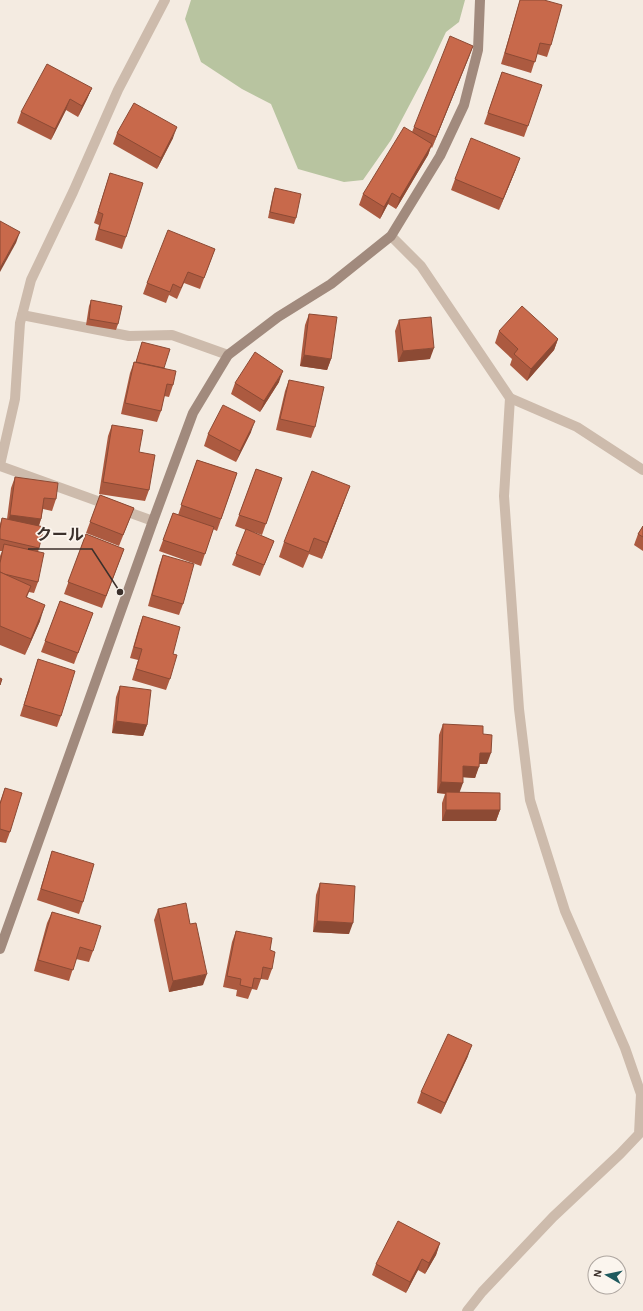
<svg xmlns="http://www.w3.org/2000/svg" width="643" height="1311" viewBox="0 0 643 1311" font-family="'Alegreya Sans','Noto Sans JP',sans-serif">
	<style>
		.green { fill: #b8c4a0 }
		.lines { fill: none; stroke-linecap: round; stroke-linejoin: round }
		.street { stroke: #cdbbac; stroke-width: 10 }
		.secondary { stroke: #a18a7d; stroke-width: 10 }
		.wall { fill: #ac5a40 }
		.shaded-wall { fill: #8c4a34 }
		.building { fill: #c8694b; stroke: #8c4a34 }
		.leader { fill: none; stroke: #3b302b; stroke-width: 1.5 }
		.callout-dot { fill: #3b302b; stroke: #fbf5ee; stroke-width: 1.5 }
		.callout-label { font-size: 16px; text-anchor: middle; font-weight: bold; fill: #3b302b; stroke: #fbf5ee; stroke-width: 3.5; stroke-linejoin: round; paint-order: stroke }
	</style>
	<rect width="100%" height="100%" fill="#f4ebe1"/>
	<polygon class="green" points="191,0 465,0 459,22 446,32 429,68 391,140 363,180 344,182 298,169 271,104 242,89 201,62 185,19"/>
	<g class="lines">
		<g class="street">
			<polyline points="391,236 421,266 510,398 504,496 519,709 530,800 565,911 625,1048 641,1094 639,1134 620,1154 553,1217 482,1292 467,1311"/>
			<polyline points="22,315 129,336 172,335 228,355"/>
			<polyline points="510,398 577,427 643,470"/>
			<polyline points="0,465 15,399 20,323 31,280 73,192 118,90 165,0"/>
			<polyline points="0,466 153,521"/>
		</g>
		<polyline class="secondary" points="0,949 153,521 193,413 228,355 278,317 331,284 391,236 440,156 464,105 478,50 480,0"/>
	</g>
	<g class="wall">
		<polygon points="520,0 544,0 551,45 547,57 537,54 531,73 501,64"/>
		<polygon points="473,46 432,148 431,147 428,155 396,209 388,204 380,219 359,205 363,194 412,132 414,127"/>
		<polygon points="502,72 528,126 524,137 484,124"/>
		<polygon points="92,88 87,99 78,117 66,110 51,140 17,123 21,112"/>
		<polygon points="117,133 173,138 157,169 113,144"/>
		<polygon points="516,169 499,210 451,190 455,179"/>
		<polygon points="110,173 126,237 122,249 95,240 99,225 94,223"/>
		<polygon points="275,188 296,218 294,224 268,218 273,194"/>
		<polygon points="215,249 200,289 184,283 177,299 169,295 166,303 143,294 147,283"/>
		<polygon points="91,300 118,324 116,330 86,325 89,306"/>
		<polygon points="309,314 331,359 327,370 300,366 305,325"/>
		<polygon points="399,320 430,359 398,362 395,331"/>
		<polygon points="499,331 558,339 554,350 527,381 510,365 512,359 495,343"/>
		<polygon points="142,342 164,368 173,385 169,397 164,396 161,411 157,422 121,414 130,373 134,362 136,362"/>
		<polygon points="289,380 315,427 311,438 276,430 285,391"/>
		<polygon points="279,382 260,412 231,394 235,383"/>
		<polygon points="112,425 139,452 149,490 145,501 99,494 108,436"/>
		<polygon points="251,432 236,462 204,446 208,434"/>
		<polygon points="197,460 237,473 217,531 213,529 201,566 159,551 173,513 178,515"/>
		<polygon points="256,469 282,478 262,535 247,530 274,541 260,576 232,565 246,530 235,526"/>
		<polygon points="15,477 56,499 52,511 43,509 41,519 39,526 39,548 38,552 38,582 34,593 29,592 27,597 40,621 25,655 0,645 0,556 2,551 0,551 0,524 2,518 7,519 11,488"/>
		<polygon points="100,495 134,508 119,546 86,533"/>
		<polygon points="344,502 322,559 309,554 303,568 279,557 284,542"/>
		<polygon points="643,526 643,551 634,545 638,534"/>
		<polygon points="86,534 124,549 102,608 64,594"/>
		<polygon points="163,555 183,604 179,615 148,606 159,566"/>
		<polygon points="60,601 93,613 74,664 41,652"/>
		<polygon points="143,616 173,654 170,679 166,690 132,680 138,660 130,658 139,627"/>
		<polygon points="38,659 61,716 57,727 20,716"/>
		<polygon points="120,686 147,725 143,736 112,733 116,697"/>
		<polygon points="443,724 483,734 487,764 479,764 475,778 463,777 459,792 500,810 496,821 442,821 442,803 445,794 437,793 439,735"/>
		<polygon points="5,788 10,832 6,843 0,842 0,802"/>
		<polygon points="52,851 83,902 79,914 37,900"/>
		<polygon points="320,883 349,934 313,932 316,895"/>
		<polygon points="158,909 190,924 203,985 169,992 154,920"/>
		<polygon points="52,912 93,951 89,962 76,959 69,981 34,971 47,923"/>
		<polygon points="236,931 270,950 272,969 268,980 261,979 257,990 252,989 248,999 236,996 237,990 223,987 232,942"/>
		<polygon points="468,1056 441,1114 417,1103 421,1092"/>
		<polygon points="440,1243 436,1255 425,1274 418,1270 406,1293 372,1275 376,1264"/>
	</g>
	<g class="shaded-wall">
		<polygon points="473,46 469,57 432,148 436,137"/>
		<polygon points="92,88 87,99 78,117 82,106"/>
		<polygon points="70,99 66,110 51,140 55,129"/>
		<polygon points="177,127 173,138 157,169 161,158"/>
		<polygon points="432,144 428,155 396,209 400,198"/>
		<polygon points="520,158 516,169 499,210 503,199"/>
		<polygon points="392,193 388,204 380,219 384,207"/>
		<polygon points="20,232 16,243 0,272 0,268"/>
		<polygon points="558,339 554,350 527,381 531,369"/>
		<polygon points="434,348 430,359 398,362 403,351"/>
		<polygon points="304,355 331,359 327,370 300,366"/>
		<polygon points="283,371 279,382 260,412 264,401"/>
		<polygon points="255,421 251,432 236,462 240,451"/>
		<polygon points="350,486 344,502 322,559 327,543"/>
		<polygon points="10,515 41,519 37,530 6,526"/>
		<polygon points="45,605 40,621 25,655 31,639"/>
		<polygon points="116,721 147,725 143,736 112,733"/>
		<polygon points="480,753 491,753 487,764 476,764"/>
		<polygon points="463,766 479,767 475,778 459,777"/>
		<polygon points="441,782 463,783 459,794 437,793"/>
		<polygon points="446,810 500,810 496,821 442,821"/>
		<polygon points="317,921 353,923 349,934 313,932"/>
		<polygon points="207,974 203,985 169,992 173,981"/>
		<polygon points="472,1045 468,1056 441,1114 445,1103"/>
		<polygon points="440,1243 436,1255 425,1274 429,1263"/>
		<polygon points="422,1259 418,1270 406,1293 410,1282"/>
	</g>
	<g class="building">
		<polygon points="520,0 544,0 562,5 551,45 540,43 535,62 505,53"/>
		<polygon points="450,36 473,46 436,137 414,127"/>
		<polygon points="47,64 92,88 82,106 70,99 55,129 21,112"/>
		<polygon points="502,72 542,85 528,126 488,113"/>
		<polygon points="134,103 177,127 161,158 117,133"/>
		<polygon points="404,127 432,144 400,198 392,193 384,207 363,194"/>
		<polygon points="471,138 520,158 503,199 455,179"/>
		<polygon points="110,173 143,183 126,237 99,229 103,214 98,212"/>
		<polygon points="275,188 301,194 296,218 270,212"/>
		<polygon points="0,221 20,232 0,268"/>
		<polygon points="168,230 215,249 204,278 188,272 181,288 173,284 170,292 147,283"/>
		<polygon points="91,300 122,306 118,324 89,319"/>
		<polygon points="522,306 558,339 531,369 514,354 518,349 499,331"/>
		<polygon points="309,314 337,317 331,359 304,355"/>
		<polygon points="431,317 434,348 403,351 399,320"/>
		<polygon points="142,342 170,349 164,368 136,362"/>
		<polygon points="255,352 283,371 264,401 235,383"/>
		<polygon points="134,362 176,371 173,385 167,384 161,411 125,403"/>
		<polygon points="289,380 324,387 315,427 280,419"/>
		<polygon points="223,405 255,421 240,451 208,434"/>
		<polygon points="112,425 143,430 139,452 155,455 149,490 103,482"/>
		<polygon points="197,460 237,473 221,519 181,505"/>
		<polygon points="256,469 282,478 266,524 239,515"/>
		<polygon points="312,471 350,486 327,543 314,538 309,552 284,542"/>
		<polygon points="15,477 58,483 56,499 44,498 41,519 10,515"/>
		<polygon points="100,495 134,508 123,535 90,522"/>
		<polygon points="173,513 214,527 205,554 163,540"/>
		<polygon points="2,518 44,527 39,548 0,539 0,529"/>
		<polygon points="643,526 643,537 638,534"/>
		<polygon points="246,529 274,541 264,565 236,554"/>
		<polygon points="86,534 124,549 106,596 68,582"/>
		<polygon points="4,544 44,553 38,582 4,574 0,572 0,563"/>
		<polygon points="163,555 194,564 183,604 152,595"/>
		<polygon points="0,572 31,586 26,597 45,605 31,639 0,626"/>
		<polygon points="60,601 93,613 78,653 45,641"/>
		<polygon points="143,616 180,627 173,654 177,655 170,679 136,669 142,649 134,647"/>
		<polygon points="38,659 75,671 61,716 24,705"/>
		<polygon points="0,678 2,679 0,685"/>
		<polygon points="120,686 151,690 147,725 116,721"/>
		<polygon points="443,724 483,726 483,734 492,735 491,753 480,753 479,767 463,766 463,783 441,782"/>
		<polygon points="5,788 22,793 10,832 0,829 0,804"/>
		<polygon points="446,792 500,793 500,810 446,810"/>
		<polygon points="52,851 94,864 83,902 41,889"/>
		<polygon points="320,883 355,886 353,923 317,921"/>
		<polygon points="186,903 190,924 196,923 207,974 173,981 158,909"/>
		<polygon points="52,912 101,926 93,951 80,947 73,970 38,960"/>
		<polygon points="236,931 272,938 270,950 275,952 272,969 263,967 261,979 254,978 252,988 240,985 241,979 227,976"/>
		<polygon points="448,1034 472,1045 445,1103 421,1092"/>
		<polygon points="398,1221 440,1243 429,1263 422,1259 410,1282 376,1264"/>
	</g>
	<path class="leader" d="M120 592L92 549H28"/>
	<circle class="callout-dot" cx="120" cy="592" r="4"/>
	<g class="callout-label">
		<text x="60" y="540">クール</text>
	</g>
	<g transform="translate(607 1275) rotate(279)"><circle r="19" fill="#fbf5ee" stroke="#aea6a0"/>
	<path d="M0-3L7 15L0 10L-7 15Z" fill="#1f5a5e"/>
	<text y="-6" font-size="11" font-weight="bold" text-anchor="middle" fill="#3b302b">N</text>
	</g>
</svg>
